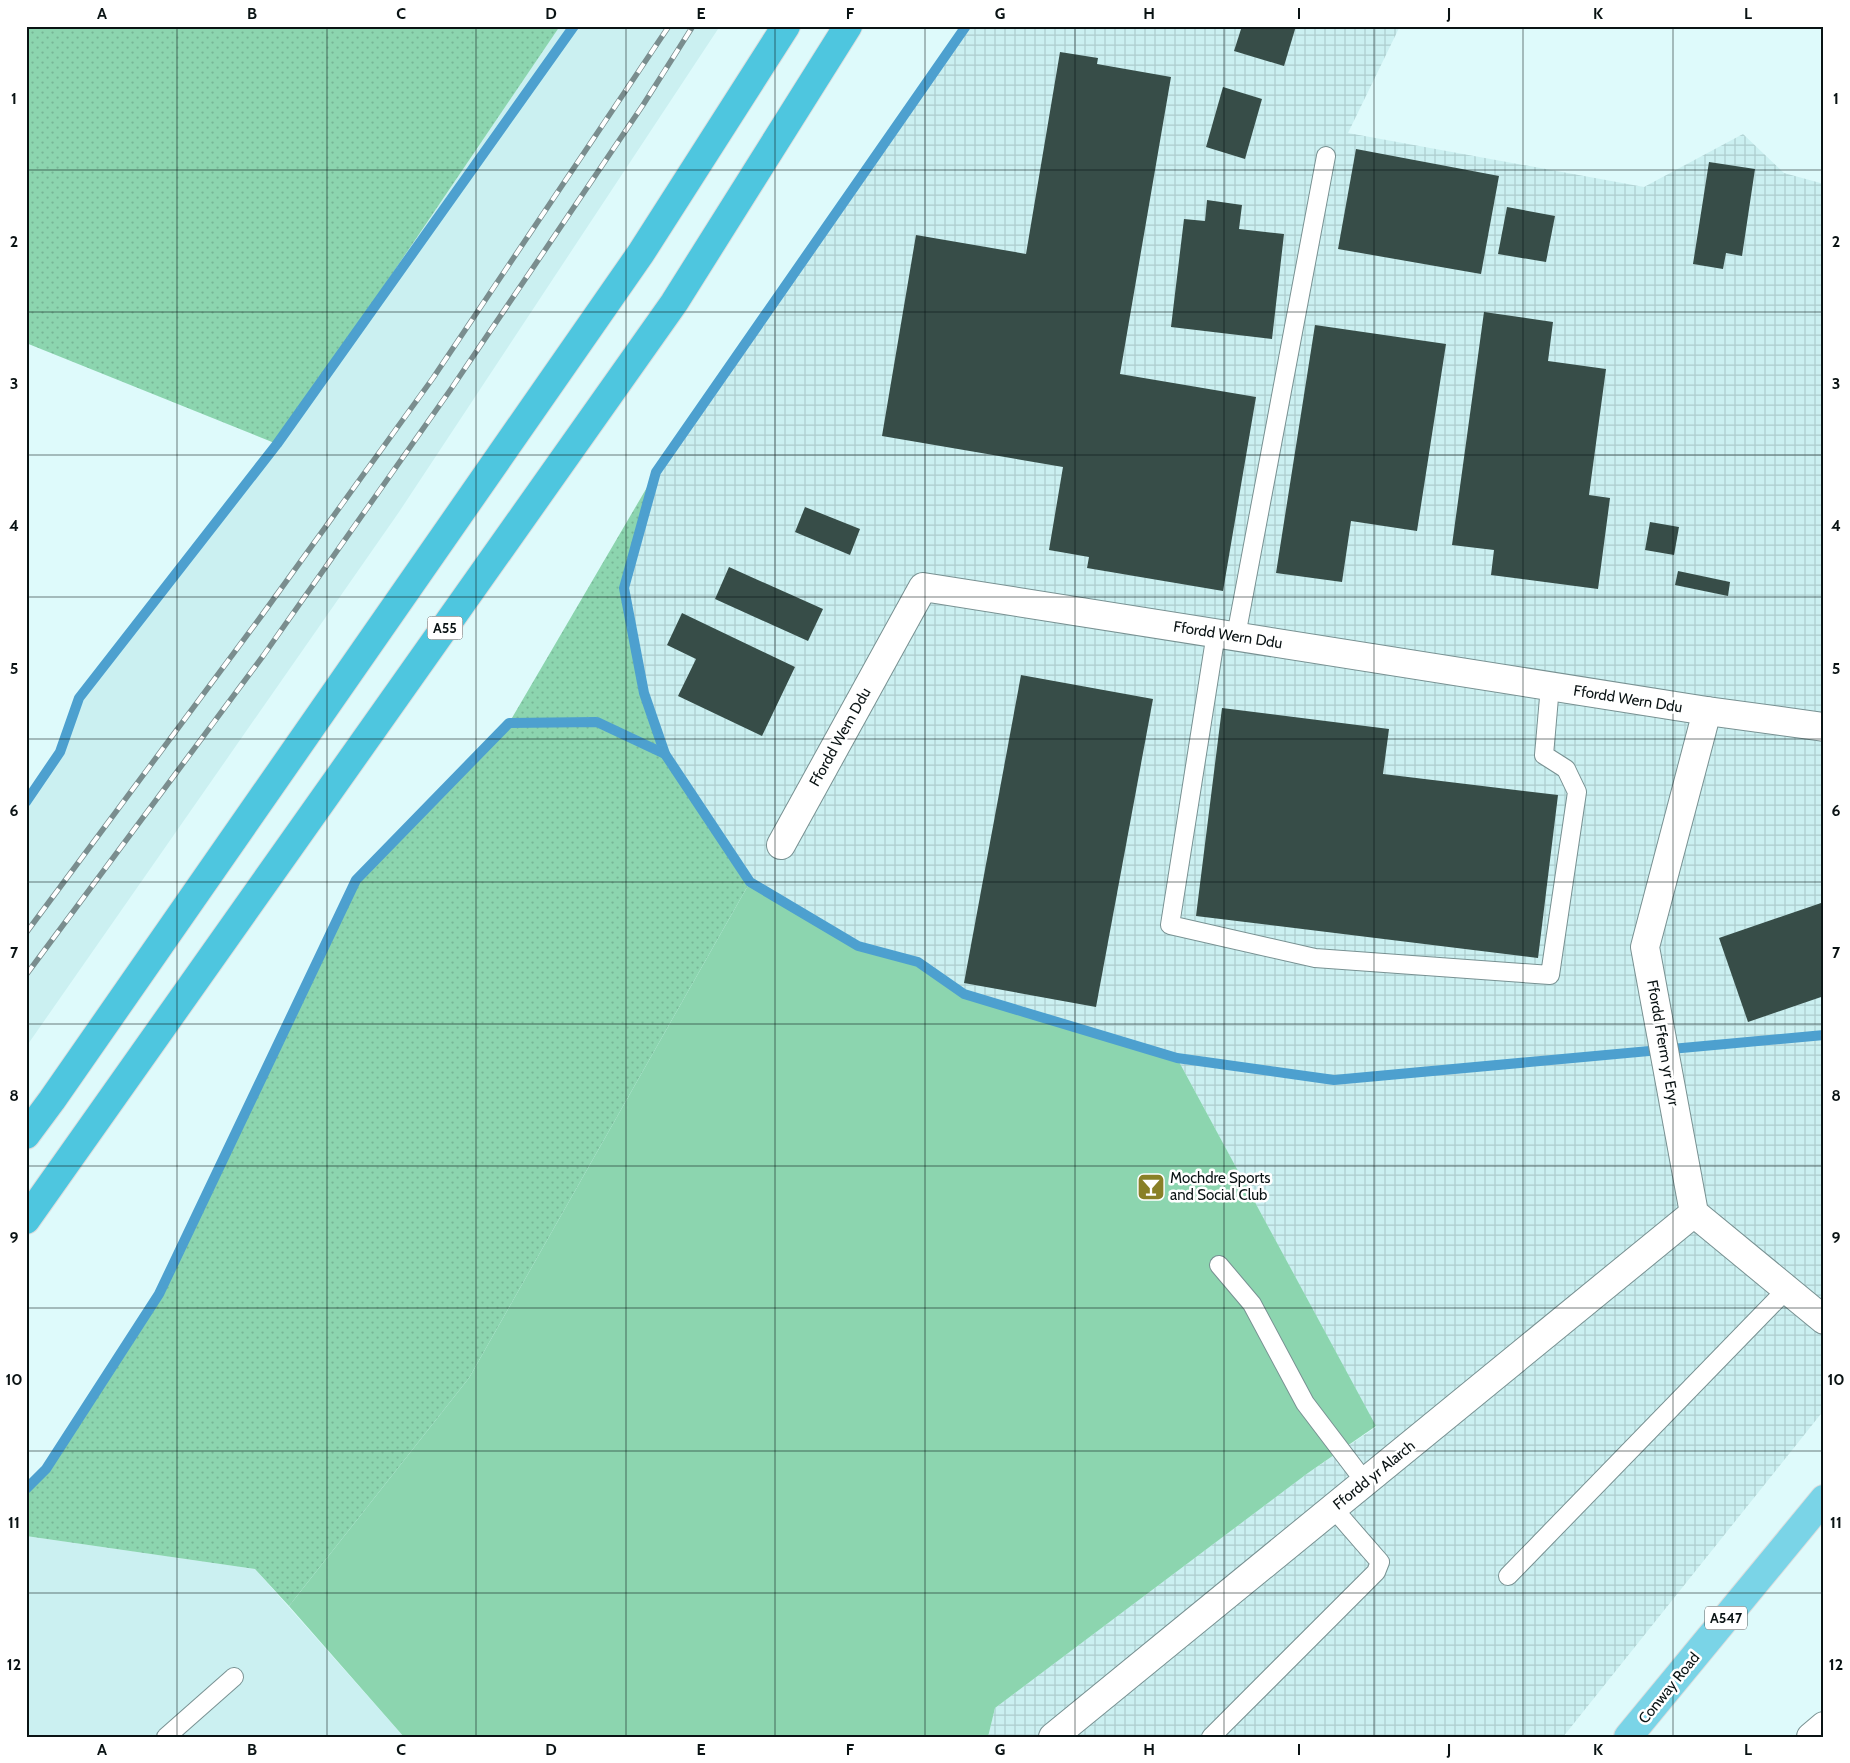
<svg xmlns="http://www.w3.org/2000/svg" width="1850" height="1763" viewBox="0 0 1850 1763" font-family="Cabin,sans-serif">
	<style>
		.built { fill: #cbf0f1 }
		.industrial { fill: url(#industrial-grid) }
		.grass { fill: url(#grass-dots) }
		.park { fill: #8cd5af }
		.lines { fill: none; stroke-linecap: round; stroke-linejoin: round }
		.stream { stroke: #4da0cf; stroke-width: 10 }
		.building { fill: #374d48 }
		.service-casing { stroke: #789192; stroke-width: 20 }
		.minor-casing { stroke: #789192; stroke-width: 30 }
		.primary-casing { stroke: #dddede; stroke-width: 30 }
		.trunk-casing { stroke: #dddede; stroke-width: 30 }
		.service { stroke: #fff; stroke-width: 18 }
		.minor { stroke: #fff; stroke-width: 28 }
		.primary { stroke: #7ad4e7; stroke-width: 28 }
		.trunk { stroke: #4ec6df; stroke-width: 28 }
		.rail-casing { stroke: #7a8d8e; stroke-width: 5.5 }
		.rail { stroke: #fff; stroke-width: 4; stroke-dasharray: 11; stroke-linecap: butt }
		.grid { fill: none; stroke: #0a1314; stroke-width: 1; stroke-opacity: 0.55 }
		.labels { text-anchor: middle; stroke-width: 5; stroke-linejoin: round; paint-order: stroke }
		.shield { fill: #fff; stroke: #545a5a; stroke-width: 1 }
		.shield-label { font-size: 14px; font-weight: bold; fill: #0a1314 }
		.street-label { font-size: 15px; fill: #0a1314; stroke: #fff }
		.poi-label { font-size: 15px; fill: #0a1314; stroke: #fff; text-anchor: start }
		.neatline { fill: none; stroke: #0a1314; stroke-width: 2 }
		.grid-label { font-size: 16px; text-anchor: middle; font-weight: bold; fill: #0a1314 }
	</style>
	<defs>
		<pattern id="industrial-grid" width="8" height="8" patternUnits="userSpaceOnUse" patternTransform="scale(1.25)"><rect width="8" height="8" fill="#cbf0f1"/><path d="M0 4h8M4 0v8" fill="none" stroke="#adcdce"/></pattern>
		<pattern id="grass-dots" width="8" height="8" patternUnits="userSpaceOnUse" patternTransform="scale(1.25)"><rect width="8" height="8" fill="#8cd5af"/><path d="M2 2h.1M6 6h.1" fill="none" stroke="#77b696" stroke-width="1.8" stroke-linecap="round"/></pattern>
	</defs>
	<rect width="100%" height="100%" fill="#defafb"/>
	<g class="built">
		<polygon points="560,26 720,26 399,512 26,1047 26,802 60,752 79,698 277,444"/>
		<polygon points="26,1536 255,1569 404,1737 26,1737"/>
	</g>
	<polygon class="industrial" points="966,26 1400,26 1348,133 1644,187 1743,134 1784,173 1824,184 1824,1410 1563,1737 988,1737 995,1708 1308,1473 1376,1427 1177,1058 964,994 918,962 858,946 750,882 665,754 644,693 624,588 656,472"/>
	<g class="grass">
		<polygon points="26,26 560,26 277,444 26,343"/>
		<polygon points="656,472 624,588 644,693 665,754 750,882 469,1378 289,1606 255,1569 26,1536 26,1486 52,1460 159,1294 356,880 509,723"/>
	</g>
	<polygon class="park" points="750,882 858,946 918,962 964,994 1177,1058 1376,1426 1308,1473 995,1708 988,1737 404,1737 289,1606 469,1378"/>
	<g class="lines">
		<g class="stream">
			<polyline points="966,26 656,472 624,588 644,693 665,754 750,882 858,946 918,962 964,994 1177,1058 1334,1080 1824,1035"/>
			<polyline points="26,802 60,752 79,698 277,444 574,26"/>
			<polyline points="26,1489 46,1469 159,1294 356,880 509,723 597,722 665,754"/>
		</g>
	</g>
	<g class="building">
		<polygon points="1242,26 1296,26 1284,66 1234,51"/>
		<polygon points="1060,52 1098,58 1097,64 1171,77 1120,374 1256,397 1223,591 1087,568 1089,557 1049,550 1063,467 882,436 916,235 1026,254"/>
		<polygon points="1223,87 1262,99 1245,159 1206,147"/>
		<polygon points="1356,149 1499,176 1481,274 1338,249"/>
		<polygon points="1709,162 1755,169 1742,256 1726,253 1723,269 1693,264"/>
		<polygon points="1207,200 1242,205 1239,229 1284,234 1272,339 1171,327 1184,219 1205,221"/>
		<polygon points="1507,207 1555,216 1546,262 1498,254"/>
		<polygon points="1484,312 1553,322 1548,361 1606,369 1589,495 1610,498 1598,589 1491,575 1494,550 1452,545"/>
		<polygon points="1315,325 1446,344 1417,531 1351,521 1342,582 1276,573"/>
		<polygon points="805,507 860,529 850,555 795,532"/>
		<polygon points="1650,522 1679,527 1674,555 1645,550"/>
		<polygon points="729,567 823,609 808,641 715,599"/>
		<polygon points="1678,571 1730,582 1728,596 1675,585"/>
		<polygon points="682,613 795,667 762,736 678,696 696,659 667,645"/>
		<polygon points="1021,675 1153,699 1096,1007 964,983"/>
		<polygon points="1222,708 1389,729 1383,774 1558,795 1538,958 1196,916"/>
		<polygon points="1824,902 1824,996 1748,1022 1719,938"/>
	</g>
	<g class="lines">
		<defs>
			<g id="service">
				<polyline points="1216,633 1170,925 1315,958 1550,975 1577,792 1566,769 1544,755 1550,686"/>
				<polyline points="1236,636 1326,156"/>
				<polyline points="1219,1265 1252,1304 1305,1403 1365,1482"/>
				<polyline points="1508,1576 1787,1289"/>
				<polyline points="166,1737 234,1677"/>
				<polyline points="1211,1737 1376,1572 1380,1562 1333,1508"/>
			</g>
			<g id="minor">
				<polyline points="1707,711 1645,947 1694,1213 1824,1320"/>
				<polyline points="781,845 923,587 1707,711 1824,727"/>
				<polyline points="1053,1737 1694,1213"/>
				<polyline points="1811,1737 1824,1726"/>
			</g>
			<polyline id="primary" points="1628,1737 1824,1499"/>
			<g id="trunk">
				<polyline points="26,1135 52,1100 641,253 786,26"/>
				<polyline points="26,1220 674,303 848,26"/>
			</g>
		</defs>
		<use href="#service" class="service-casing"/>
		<use href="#minor" class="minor-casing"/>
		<use href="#primary" class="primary-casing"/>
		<use href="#trunk" class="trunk-casing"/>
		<use href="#service" class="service"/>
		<use href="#minor" class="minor"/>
		<use href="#primary" class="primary"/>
		<use href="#trunk" class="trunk"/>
		<defs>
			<g id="rail">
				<polyline points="26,933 262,615 433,378 669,26"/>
				<polyline points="26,975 263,656 451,389 643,105 693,26"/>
			</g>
		</defs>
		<use href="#rail" class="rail-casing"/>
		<use href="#rail" class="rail"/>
	</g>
	<path class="grid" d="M 177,26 L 177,1737M 327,26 L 327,1737M 476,26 L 476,1737M 626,26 L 626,1737M 775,26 L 775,1737M 925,26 L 925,1737M 1075,26 L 1075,1737M 1224,26 L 1224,1737M 1374,26 L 1374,1737M 1523,26 L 1523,1737M 1673,26 L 1673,1737M 26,170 L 1824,170M 26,312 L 1824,312M 26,455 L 1824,455M 26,597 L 1824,597M 26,739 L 1824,739M 26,882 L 1824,882M 26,1024 L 1824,1024M 26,1166 L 1824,1166M 26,1308 L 1824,1308M 26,1451 L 1824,1451M 26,1593 L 1824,1593"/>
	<defs>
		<symbol id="bar-square" viewBox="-11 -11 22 22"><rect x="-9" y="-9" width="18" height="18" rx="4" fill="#898027" stroke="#fff"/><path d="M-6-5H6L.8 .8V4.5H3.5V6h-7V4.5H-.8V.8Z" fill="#fff"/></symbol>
	</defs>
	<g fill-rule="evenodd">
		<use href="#bar-square" x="1135" y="1171" width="32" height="32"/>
	</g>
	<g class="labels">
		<g class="shield">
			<rect x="427.5" y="616.5" width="35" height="23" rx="4"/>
			<rect x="1705" y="1606.5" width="42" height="23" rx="4"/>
		</g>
		<g class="shield-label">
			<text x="445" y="633">A55</text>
			<text x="1726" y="1623">A547</text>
		</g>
		<g class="street-label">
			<text transform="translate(1228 635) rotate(9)" y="5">Ffordd Wern Ddu</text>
			<text transform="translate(1628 699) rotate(9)" y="5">Ffordd Wern Ddu</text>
			<text transform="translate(840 737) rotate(-61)" y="5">Ffordd Wern Ddu</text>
			<text transform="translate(1663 1043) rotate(80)" y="5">Ffordd Fferm yr Eryr</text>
			<text transform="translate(1374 1475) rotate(-39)" y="5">Ffordd yr Alarch</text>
			<text transform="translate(1669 1688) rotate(-51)" y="5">Conway Road</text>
		</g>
		<g class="poi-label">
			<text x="1170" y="1183">Mochdre Sports<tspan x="1170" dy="17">and Social Club</tspan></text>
		</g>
	</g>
	<rect width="1850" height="1763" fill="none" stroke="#ffffff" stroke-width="55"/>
	<rect x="28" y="28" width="1794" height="1708" class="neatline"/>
	<g class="grid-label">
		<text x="102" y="19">A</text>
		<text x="252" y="19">B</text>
		<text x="401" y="19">C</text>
		<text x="551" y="19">D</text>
		<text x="701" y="19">E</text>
		<text x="850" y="19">F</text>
		<text x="1000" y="19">G</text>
		<text x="1149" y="19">H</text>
		<text x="1299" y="19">I</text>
		<text x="1449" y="19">J</text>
		<text x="1598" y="19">K</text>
		<text x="1748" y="19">L</text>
		<text x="14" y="104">1</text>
		<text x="1836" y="104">1</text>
		<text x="14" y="247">2</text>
		<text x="1836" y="247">2</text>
		<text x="14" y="389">3</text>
		<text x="1836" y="389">3</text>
		<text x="14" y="531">4</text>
		<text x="1836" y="531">4</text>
		<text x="14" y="674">5</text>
		<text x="1836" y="674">5</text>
		<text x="14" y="816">6</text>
		<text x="1836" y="816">6</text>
		<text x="14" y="958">7</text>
		<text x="1836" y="958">7</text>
		<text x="14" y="1101">8</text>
		<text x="1836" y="1101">8</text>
		<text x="14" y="1243">9</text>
		<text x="1836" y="1243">9</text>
		<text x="14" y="1385">10</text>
		<text x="1836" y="1385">10</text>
		<text x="14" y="1528">11</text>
		<text x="1836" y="1528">11</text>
		<text x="14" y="1670">12</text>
		<text x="1836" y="1670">12</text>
		<text x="102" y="1755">A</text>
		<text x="252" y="1755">B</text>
		<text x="401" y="1755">C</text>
		<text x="551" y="1755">D</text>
		<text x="701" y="1755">E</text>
		<text x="850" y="1755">F</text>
		<text x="1000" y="1755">G</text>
		<text x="1149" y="1755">H</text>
		<text x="1299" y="1755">I</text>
		<text x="1449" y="1755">J</text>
		<text x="1598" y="1755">K</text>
		<text x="1748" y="1755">L</text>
	</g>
</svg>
